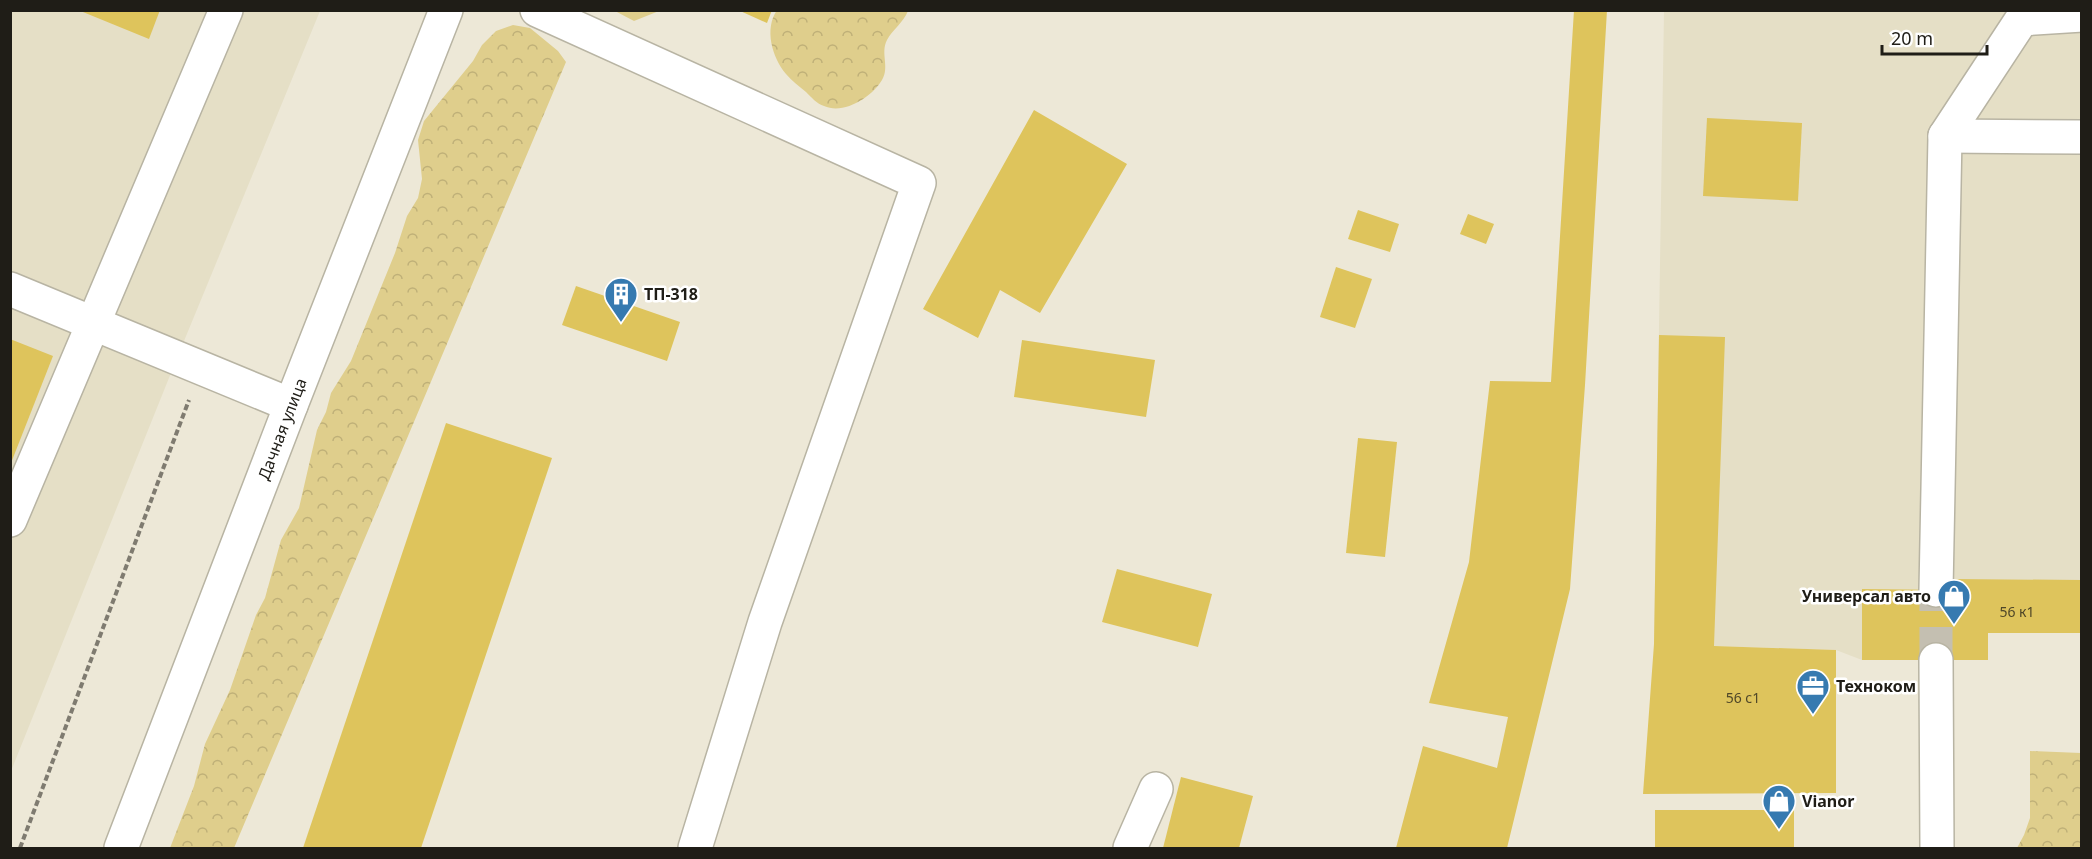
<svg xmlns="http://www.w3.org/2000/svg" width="2092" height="859" viewBox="0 0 2092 859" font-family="'Noto Sans',sans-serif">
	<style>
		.built { fill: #e5dfc6 }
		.forest { fill: url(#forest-crowns) }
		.building { fill: #dec45c }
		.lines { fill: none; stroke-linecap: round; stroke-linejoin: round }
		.minor-tunnel { stroke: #c4bfb1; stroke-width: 33; stroke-dasharray: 33 16; stroke-linecap: butt }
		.minor-casing { stroke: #b8b4a3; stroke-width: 36 }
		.path { stroke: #7f7b70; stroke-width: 4; stroke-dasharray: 6 3; stroke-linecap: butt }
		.minor { stroke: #fff; stroke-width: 33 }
		.labels { text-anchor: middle; stroke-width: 5; stroke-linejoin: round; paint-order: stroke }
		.number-label { font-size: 14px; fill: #4f4728 }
		.poi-label { font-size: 16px; font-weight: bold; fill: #1f1d17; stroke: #fff; text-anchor: start }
		.street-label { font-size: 16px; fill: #1f1d17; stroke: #fff }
	</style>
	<defs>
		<pattern id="forest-crowns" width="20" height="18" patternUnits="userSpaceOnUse" patternTransform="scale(1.5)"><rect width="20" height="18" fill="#dfce8c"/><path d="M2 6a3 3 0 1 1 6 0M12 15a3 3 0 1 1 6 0" fill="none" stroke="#bfb078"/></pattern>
	</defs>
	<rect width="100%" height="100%" fill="#ede8d7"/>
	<g class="built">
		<polygon points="11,11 320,11 177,358 11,771"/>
		<polygon points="1664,11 2081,11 2081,633 1988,633 1988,660 1862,660 1836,650 1654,644"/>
	</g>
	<g class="forest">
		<path d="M 777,10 L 908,10 L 908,11 C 903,23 893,29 887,40 C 880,53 890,67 882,80 C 872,97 844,115 824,106 C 817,104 811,97 806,92 C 799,86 792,81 786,74 C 772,57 764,29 777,10 Z"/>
		<polygon points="615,11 659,11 634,21"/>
		<polygon points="513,25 530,28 558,51 566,62 234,848 170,848 194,786 205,744 230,690 256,615 265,598 281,540 299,508 317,430 326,412 331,393 351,361 395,253 407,216 418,198 422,179 418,140 424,121 473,61 482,45 496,31"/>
		<polygon points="2030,751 2081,753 2081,848 2017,848 2024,835 2030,818"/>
	</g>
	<g class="building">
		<polygon points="78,10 160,10 149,39"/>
		<polygon points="738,10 772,10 767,23"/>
		<polygon points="1574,10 1607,10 1585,385 1570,589 1507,848 1396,848 1423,746 1497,768 1508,717 1429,703 1469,562 1490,381 1551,382"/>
		<polygon points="1034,110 1127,164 1040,313 1000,290 978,338 923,309"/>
		<polygon points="1707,118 1802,123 1798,201 1703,196"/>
		<polygon points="1358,210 1399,224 1390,252 1348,239"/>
		<polygon points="1468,214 1494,224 1486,244 1460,234"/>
		<polygon points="1336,267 1372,279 1355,328 1320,317"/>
		<polygon points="576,286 680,322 667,361 562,325"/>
		<polygon points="1659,335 1725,337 1714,646 1836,650 1836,793 1643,794 1654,644"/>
		<polygon points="10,339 53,356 11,463 10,463"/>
		<polygon points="1022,340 1155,360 1146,417 1014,397"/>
		<polygon points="446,423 552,458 421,848 303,848"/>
		<polygon points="1358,438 1397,442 1385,557 1346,553"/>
		<polygon points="1117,569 1212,594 1198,647 1102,622"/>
		<polygon points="1952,579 2082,580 2082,633 1988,633 1988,660 1862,660 1862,589 1952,590"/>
		<polygon points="1181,777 1253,796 1239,848 1163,848"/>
		<rect x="1655" y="810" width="139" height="38"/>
	</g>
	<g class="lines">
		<polyline class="minor-tunnel" points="1936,660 1936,590"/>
		<defs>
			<g id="minor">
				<polyline points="537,10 919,183 765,622 695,848"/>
				<polyline points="1945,136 2082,137"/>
				<polyline points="10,289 291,405"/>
				<polyline points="10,520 226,10"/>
				<polyline points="1936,590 1945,136 2022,19 2082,15"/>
				<polyline points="1936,660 1937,848"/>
				<polyline points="121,848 291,405 446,10"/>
				<polyline points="1130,848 1156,789"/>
			</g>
		</defs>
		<use href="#minor" class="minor-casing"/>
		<polyline class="path" points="20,848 189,400"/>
		<use href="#minor" class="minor"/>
	</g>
	<defs>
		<symbol id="building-pin" viewBox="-11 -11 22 30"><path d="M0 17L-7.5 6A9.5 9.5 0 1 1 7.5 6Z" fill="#367ab0" stroke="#fff"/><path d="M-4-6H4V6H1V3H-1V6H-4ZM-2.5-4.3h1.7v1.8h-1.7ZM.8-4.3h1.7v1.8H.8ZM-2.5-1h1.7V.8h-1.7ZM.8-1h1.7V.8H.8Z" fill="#fff"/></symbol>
		<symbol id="shop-pin" viewBox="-11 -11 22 30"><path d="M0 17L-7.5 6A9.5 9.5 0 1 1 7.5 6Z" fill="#367ab0" stroke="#fff"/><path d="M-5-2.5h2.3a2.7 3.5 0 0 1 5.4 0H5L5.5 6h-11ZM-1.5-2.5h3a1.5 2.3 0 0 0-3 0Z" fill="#fff"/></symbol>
		<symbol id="office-pin" viewBox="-11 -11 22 30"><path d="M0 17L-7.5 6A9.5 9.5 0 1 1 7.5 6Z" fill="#367ab0" stroke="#fff"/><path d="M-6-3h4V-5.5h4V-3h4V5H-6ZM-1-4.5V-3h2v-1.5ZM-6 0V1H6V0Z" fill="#fff"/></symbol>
	</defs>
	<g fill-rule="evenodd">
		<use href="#building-pin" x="602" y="275" width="38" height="52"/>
		<use href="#shop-pin" x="1935" y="577" width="38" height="52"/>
		<use href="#office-pin" x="1794" y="667" width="38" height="52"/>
		<use href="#shop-pin" x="1760" y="782" width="38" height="52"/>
	</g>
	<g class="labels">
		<g class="number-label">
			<text x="2017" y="617">56 к1</text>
			<text x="1743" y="703">56 с1</text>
		</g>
		<g class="poi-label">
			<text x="644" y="300">ТП-318</text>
			<text x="1931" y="602" text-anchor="end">Универсал авто</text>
			<text x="1836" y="692">Техноком</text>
			<text x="1802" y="807">Vianor</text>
		</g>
		<g class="street-label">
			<text transform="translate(282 429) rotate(-69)" y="6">Дачная улица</text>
		</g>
	</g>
	<rect width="2092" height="859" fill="none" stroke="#1f1d17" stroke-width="24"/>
	<path d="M1882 45v9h105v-9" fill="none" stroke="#1f1d17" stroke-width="3"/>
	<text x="1891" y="45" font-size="18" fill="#1f1d17" stroke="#ffffff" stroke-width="4.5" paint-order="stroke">20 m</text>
</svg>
